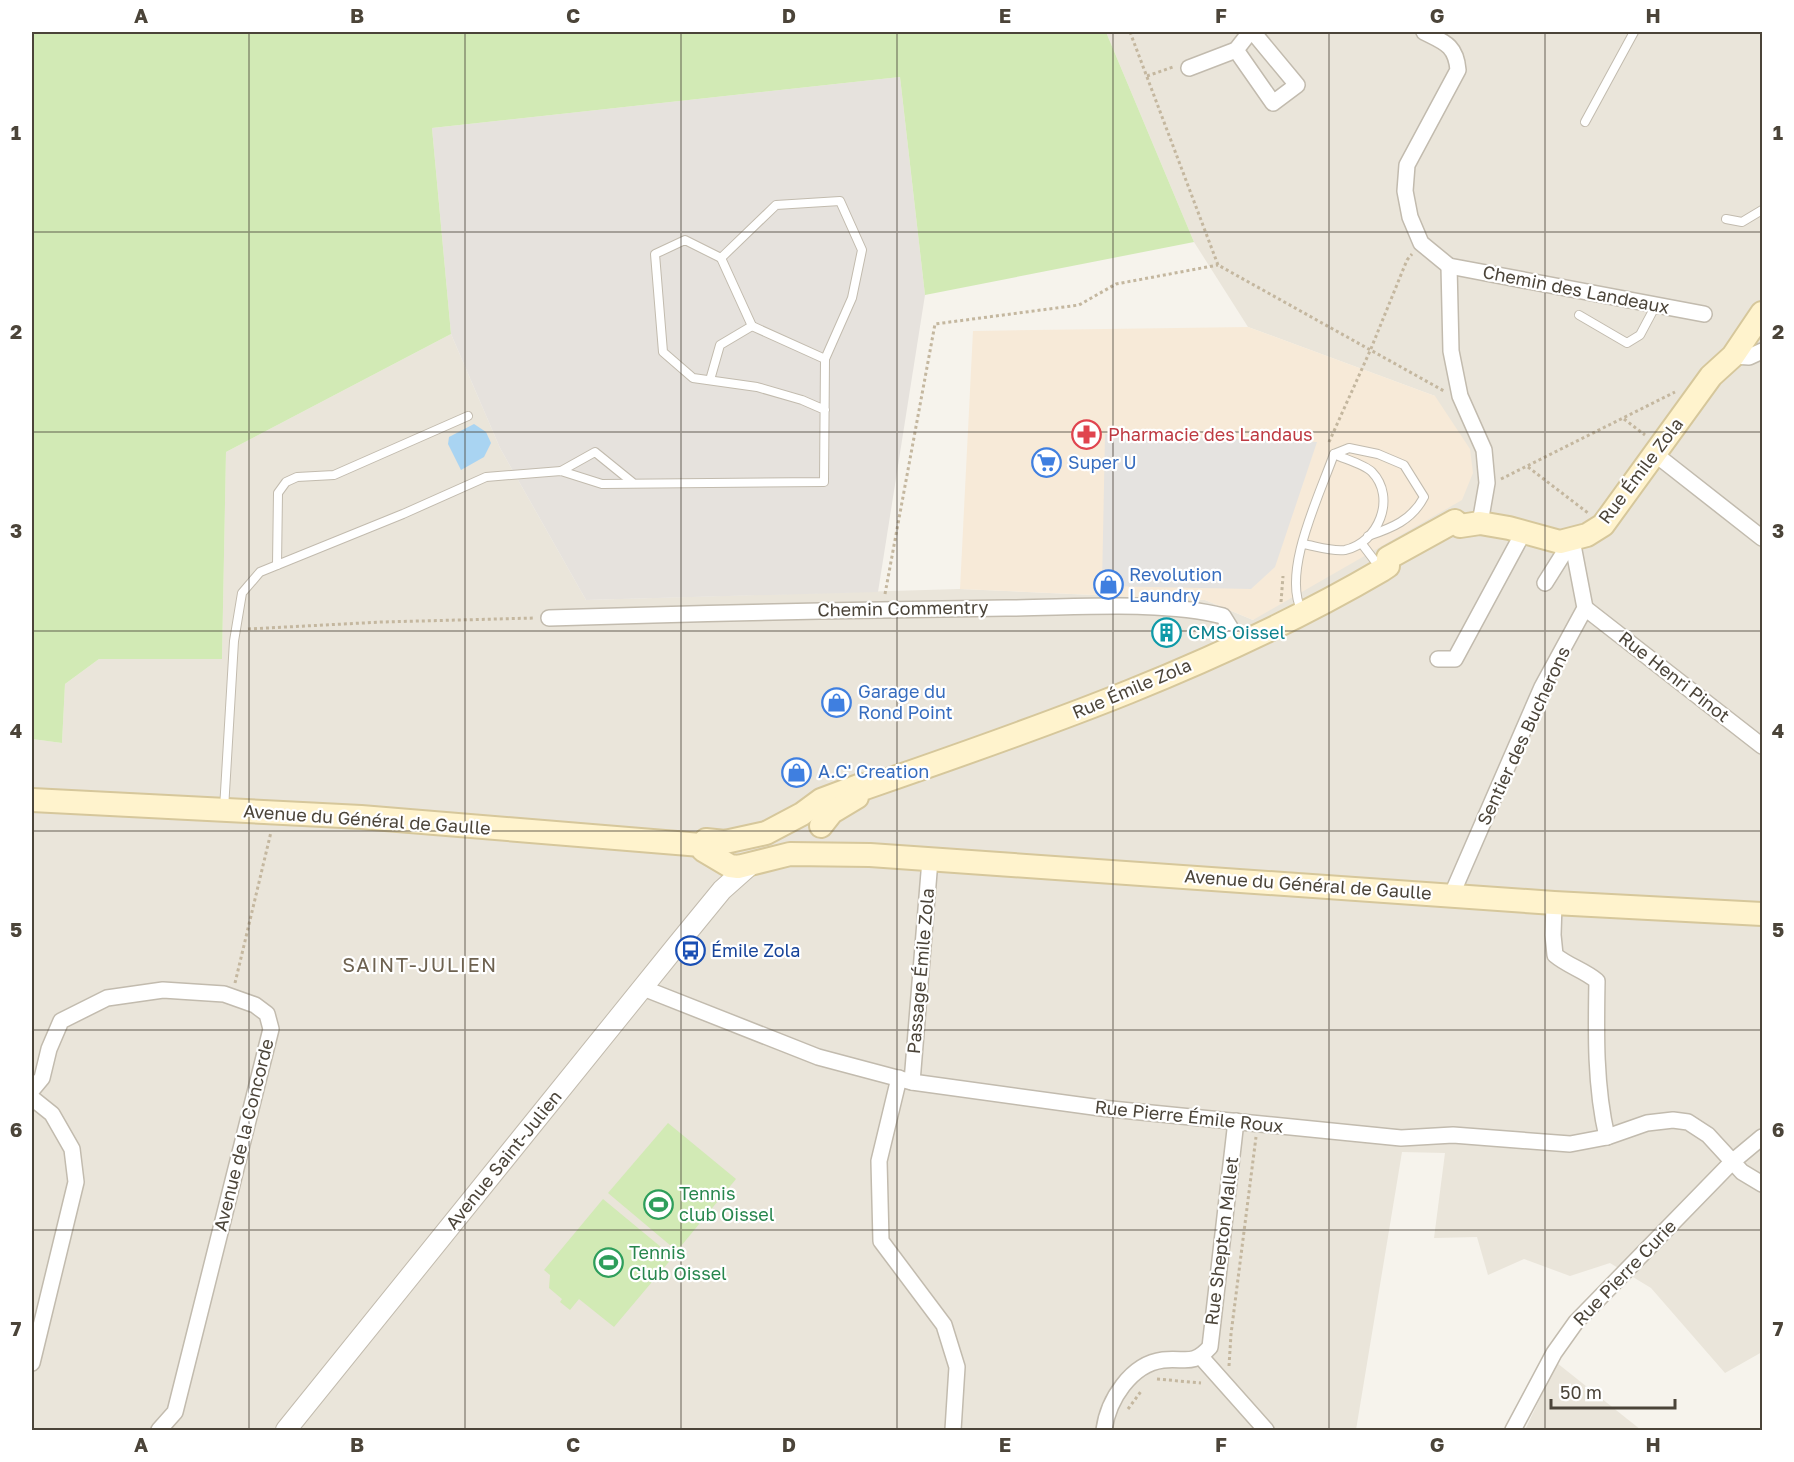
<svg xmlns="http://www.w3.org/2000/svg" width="1794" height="1462" viewBox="0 0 1794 1462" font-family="'Golos Text',sans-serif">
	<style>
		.residential { fill: #eae5da }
		.commercial { fill: #f7ead8 }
		.industrial { fill: #e6e2dd }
		.green { fill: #d2eab5 }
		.parking { fill: #e5e3e0 }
		.water { fill: #a9d4f2 }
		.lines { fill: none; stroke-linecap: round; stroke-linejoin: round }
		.service-casing { stroke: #c2bbae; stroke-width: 10 }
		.minor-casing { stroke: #c2bbae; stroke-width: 18 }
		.tertiary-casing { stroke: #c2bbae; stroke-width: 22 }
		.secondary-casing { stroke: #d6c79b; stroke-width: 26 }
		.path { stroke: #c4b79f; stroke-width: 3; stroke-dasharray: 3 3; stroke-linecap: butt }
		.service { stroke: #fff; stroke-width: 8 }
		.minor { stroke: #fff; stroke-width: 15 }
		.tertiary { stroke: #fff; stroke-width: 20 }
		.secondary { stroke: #fff3cd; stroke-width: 22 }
		.grid { fill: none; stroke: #4b4439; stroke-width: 1.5; stroke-opacity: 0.55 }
		.labels { text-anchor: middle; stroke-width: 4.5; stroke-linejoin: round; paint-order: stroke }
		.street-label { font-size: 18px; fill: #4b4439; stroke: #fff }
		.health-label { font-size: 18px; fill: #be3a42; stroke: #fff; text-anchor: start }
		.shop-label { font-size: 18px; fill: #366cbe; stroke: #fff; text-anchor: start }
		.culture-label { font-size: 18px; fill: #0d838f; stroke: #fff; text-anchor: start }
		.transit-label { font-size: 18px; fill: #164399; stroke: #fff; text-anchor: start }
		.leisure-label { font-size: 18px; fill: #27864d; stroke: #fff; text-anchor: start }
		.neighbourhood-label { font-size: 20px; letter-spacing: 1.5px; fill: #6e6250; stroke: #fff }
		.neatline { fill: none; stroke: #4b4439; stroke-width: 2 }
		.grid-label { font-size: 20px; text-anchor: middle; font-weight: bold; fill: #4b4439 }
	</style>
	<rect width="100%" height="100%" fill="#f6f3ec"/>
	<g class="residential">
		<polygon points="1106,32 1762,32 1762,1352 1725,1373 1651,1288 1610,1263 1570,1276 1524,1259 1488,1275 1477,1237 1434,1238 1445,1153 1402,1152 1356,1430 32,1430 32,739 62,743 65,684 99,659 222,659 226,452 451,334 500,448 586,600 960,589 1205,600 1253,620 1435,396 1248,327 1194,242"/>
		<polygon points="1557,1363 1641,1430 1525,1430"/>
	</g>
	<polygon class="commercial" points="1248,327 1435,396 1470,449 1473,473 1462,500 1253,620 1205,600 960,589 973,331"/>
	<polygon class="industrial" points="900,77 925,295 878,592 586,600 500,448 451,334 432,128"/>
	<g class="green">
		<polygon points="32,32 1106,32 1194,242 925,295 900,77 432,128 451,334 226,452 222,659 99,659 65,684 62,743 32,739"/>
		<polygon points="668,1123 736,1179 677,1251 608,1193"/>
		<polygon points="603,1199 673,1257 614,1327 579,1299 570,1310 560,1302 562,1299 549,1288 550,1275 544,1270"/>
	</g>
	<polygon class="parking" points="1105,434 1317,442 1275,567 1251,589 1102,586"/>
	<polygon class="water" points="474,424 486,432 491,443 484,457 461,470 448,444 449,437"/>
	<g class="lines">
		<defs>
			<g id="service">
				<polyline points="1585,122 1634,32"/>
				<polyline points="1726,219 1742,222 1762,210"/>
				<polyline points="721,258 752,326"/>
				<polyline points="1579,315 1627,343 1640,335 1656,305"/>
				<polyline points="710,380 720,345 752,326 825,359"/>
				<polyline points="561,471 595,452 632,482"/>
				<path d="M 1303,544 C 1315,546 1333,552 1345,550 C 1378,543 1397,498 1372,472 C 1364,464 1344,459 1334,454"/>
				<polyline points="1362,544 1381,569"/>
				<polyline points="277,565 278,493 286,482 297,477 334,475 468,416"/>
				<path d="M 1302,611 C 1281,573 1320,494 1334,454 L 1349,448 L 1378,454 L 1404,465 L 1424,497 C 1412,520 1392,528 1368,536"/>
				<polyline points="224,809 234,641 242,593 260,572 403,514 486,477 561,471 602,484 824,482 825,359 852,298 862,250 840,201 776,205 721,258 685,240 655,254 663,352 693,378 757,387 802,400 825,410"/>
			</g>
			<g id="minor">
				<path d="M 1424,32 C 1444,42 1456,45 1458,70 L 1407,165 L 1405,191 L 1410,217 L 1421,243 L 1449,266 L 1704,314"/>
				<polyline points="1236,50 1273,103 1297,85 1253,32"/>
				<polyline points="1189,68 1236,50 1250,32"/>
				<polyline points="1449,266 1451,351 1460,396 1484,450 1487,483 1480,523"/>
				<polyline points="1733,356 1749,357 1762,351"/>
				<polyline points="1655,454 1762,538"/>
				<polyline points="1545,583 1572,540"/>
				<polyline points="1585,608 1762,746"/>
				<path d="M 549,618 C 701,613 854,610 1006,608 C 1071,608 1161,600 1223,616 L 1241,645"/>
				<polyline points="1438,659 1455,659 1523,533"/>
				<polyline points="1452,894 1542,687 1585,608 1572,540"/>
				<path d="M 1554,903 L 1553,935 L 1555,955 C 1568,966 1584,970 1597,981 C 1596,1033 1595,1086 1607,1137"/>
				<polyline points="643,988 818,1057 912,1082 1101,1108 1401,1138 1453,1135 1570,1144 1607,1137 1647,1123 1673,1120 1688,1122 1708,1135 1742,1172 1762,1184"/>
				<polyline points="899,1078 879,1161 881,1241 944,1325 957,1367 953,1430"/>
				<polyline points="912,1082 930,860"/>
				<polyline points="32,1090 42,1078 49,1049 61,1021 107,998 163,990 224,994 255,1005 267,1014 271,1029 175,1412 159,1430"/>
				<polyline points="32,1098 52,1114 72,1149 76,1182 32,1363"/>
				<polyline points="1201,1357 1266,1430"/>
				<path d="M 1104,1430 C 1108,1400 1131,1364 1163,1360 C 1185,1357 1192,1367 1210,1347 L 1236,1121"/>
				<polyline points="1513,1430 1554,1353 1576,1322 1732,1162 1762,1137"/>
			</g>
			<polyline id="tertiary" points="286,1430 677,945 722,890 749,866"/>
			<g id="secondary">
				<path d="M 32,800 L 361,817 L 701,845 L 706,840 L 725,842 L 766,833 L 802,814 L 821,800 L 861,785 L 865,788 C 1042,727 1220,665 1382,570 L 1388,566 L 1388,558 L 1455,521 L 1460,526 L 1480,523 L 1509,528 L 1560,542 L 1587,535 L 1603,525 L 1711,376 L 1733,356 L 1762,313"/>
				<polyline points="821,826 832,812 857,797"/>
				<polyline points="701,845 703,850 730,866 738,867 790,854 870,855 1554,903 1762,914"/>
			</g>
		</defs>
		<use href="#service" class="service-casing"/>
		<use href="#minor" class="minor-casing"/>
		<use href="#tertiary" class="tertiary-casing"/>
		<use href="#secondary" class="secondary-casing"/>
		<g class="path">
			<polyline points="1130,32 1218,265 1444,391"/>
			<polyline points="1147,76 1173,67"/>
			<polyline points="1624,419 1645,435"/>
			<polyline points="1329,442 1370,351 1407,260 1412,254"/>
			<polyline points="1528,467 1588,513"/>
			<polyline points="1501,479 1675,392"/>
			<polyline points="885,594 935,324 1079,305 1116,284 1218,265"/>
			<polyline points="1281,602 1283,576"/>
			<polyline points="248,629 382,622 535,618"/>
			<polyline points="235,983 271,832"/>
			<polyline points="1229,1366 1231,1334 1256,1137"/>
			<polyline points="1157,1379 1201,1383"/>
			<polyline points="1128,1409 1142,1390"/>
		</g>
		<use href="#service" class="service"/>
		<use href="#minor" class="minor"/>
		<use href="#tertiary" class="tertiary"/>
		<use href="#secondary" class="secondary"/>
	</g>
	<path class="grid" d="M 249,32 L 249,1430M 465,32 L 465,1430M 681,32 L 681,1430M 897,32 L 897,1430M 1113,32 L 1113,1430M 1329,32 L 1329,1430M 1545,32 L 1545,1430M 32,232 L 1762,232M 32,432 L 1762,432M 32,631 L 1762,631M 32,831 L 1762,831M 32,1030 L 1762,1030M 32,1230 L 1762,1230"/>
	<defs>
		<symbol id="pharmacy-ring" viewBox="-11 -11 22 22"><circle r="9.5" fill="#fff" stroke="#e0444e" stroke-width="1.5"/><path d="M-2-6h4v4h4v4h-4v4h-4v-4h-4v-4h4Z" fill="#e0444e"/></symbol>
		<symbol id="supermarket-ring" viewBox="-11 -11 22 22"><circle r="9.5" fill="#fff" stroke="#3f7fe0" stroke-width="1.5"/><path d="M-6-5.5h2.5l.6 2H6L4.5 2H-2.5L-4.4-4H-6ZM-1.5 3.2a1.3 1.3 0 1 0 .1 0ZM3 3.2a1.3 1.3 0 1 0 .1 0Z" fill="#3f7fe0"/></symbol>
		<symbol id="shop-ring" viewBox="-11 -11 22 22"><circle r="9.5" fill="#fff" stroke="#3f7fe0" stroke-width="1.5"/><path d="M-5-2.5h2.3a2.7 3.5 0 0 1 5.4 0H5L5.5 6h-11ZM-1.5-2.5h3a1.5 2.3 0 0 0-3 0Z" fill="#3f7fe0"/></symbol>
		<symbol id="building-ring" viewBox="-11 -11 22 22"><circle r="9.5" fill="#fff" stroke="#0f9aa8" stroke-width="1.5"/><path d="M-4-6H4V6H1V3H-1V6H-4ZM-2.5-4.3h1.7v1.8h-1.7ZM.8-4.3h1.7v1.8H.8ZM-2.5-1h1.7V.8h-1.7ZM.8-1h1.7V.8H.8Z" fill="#0f9aa8"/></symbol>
		<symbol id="bus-ring" viewBox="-11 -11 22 22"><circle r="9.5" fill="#fff" stroke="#1a4fb4" stroke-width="1.5"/><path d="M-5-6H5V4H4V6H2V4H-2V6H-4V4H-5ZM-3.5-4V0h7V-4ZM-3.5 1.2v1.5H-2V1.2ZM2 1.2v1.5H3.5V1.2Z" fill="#1a4fb4"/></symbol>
		<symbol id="stadium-ring" viewBox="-11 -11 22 22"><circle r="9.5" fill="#fff" stroke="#2e9e5b" stroke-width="1.5"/><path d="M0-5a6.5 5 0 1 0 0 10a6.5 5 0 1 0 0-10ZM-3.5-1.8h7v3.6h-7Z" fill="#2e9e5b"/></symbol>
	</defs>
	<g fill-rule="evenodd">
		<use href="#pharmacy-ring" x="1070" y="418" width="33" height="33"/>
		<use href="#supermarket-ring" x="1030" y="446" width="33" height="33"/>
		<use href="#shop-ring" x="1092" y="568" width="33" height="33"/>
		<use href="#building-ring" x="1150" y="616" width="33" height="33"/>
		<use href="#shop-ring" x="820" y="686" width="33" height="33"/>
		<use href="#shop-ring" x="780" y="756" width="33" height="33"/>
		<use href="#bus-ring" x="674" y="934" width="33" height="33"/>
		<use href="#stadium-ring" x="642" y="1188" width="33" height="33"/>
		<use href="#stadium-ring" x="592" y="1246" width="33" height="33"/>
	</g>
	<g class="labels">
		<g class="street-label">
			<text transform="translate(1576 290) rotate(11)" y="6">Chemin des Landeaux</text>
			<text transform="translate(1641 471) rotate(-53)" y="6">Rue Émile Zola</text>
			<text transform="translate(903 609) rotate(-1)" y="6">Chemin Commentry</text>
			<text transform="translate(1674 677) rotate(38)" y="6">Rue Henri Pinot</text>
			<text transform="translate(1132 689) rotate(-23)" y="6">Rue Émile Zola</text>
			<text transform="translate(1524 736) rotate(-65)" y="6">Sentier des Bucherons</text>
			<text transform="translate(367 820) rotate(4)" y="6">Avenue du Général de Gaulle</text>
			<text transform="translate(1308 885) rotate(4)" y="6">Avenue du Général de Gaulle</text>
			<text transform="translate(921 971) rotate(-85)" y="6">Passage Émile Zola</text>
			<text transform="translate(1189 1117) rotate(6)" y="6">Rue Pierre Émile Roux</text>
			<text transform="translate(244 1135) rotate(-76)" y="6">Avenue de la Concorde</text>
			<text transform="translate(504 1160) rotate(-51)" y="6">Avenue Saint-Julien</text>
			<text transform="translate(1222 1241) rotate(-83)" y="6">Rue Shepton Mallet</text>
			<text transform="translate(1625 1273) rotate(-46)" y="6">Rue Pierre Curie</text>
		</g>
		<g class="health-label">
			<text x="1108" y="441">Pharmacie des Landaus</text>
		</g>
		<g class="shop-label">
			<text x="1068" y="469">Super U</text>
			<text x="1129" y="581">Revolution<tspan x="1129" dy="21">Laundry</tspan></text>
			<text x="858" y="698">Garage du<tspan x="858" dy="21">Rond Point</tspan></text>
			<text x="818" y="778">A.C' Creation</text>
		</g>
		<g class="culture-label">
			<text x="1188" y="639">CMS Oissel</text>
		</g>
		<g class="transit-label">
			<text x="711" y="957">Émile Zola</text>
		</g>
		<g class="leisure-label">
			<text x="679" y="1200">Tennis<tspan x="679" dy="21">club Oissel</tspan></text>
			<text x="629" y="1259">Tennis<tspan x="629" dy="21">Club Oissel</tspan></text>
		</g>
		<g class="neighbourhood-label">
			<text x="420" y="972">SAINT-JULIEN</text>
		</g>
	</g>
	<rect width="1794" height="1462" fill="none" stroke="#ffffff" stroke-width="66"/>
	<path d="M1551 1399v9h124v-9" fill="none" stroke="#4b4439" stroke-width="3"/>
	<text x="1560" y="1399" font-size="18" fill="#4b4439" stroke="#ffffff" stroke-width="4.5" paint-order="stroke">50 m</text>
	<rect x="33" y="33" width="1728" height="1396" class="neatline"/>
	<g class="grid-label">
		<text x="141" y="23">A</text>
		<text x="357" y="23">B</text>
		<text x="573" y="23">C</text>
		<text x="789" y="23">D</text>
		<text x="1005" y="23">E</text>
		<text x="1221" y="23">F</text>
		<text x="1437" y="23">G</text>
		<text x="1653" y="23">H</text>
		<text x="16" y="140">1</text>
		<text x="1778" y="140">1</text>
		<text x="16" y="339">2</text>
		<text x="1778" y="339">2</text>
		<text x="16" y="538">3</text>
		<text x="1778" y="538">3</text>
		<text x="16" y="738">4</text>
		<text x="1778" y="738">4</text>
		<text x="16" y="937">5</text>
		<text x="1778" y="937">5</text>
		<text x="16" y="1137">6</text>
		<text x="1778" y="1137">6</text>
		<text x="16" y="1336">7</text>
		<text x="1778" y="1336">7</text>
		<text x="141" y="1452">A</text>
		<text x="357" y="1452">B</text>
		<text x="573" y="1452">C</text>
		<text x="789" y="1452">D</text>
		<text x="1005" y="1452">E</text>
		<text x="1221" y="1452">F</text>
		<text x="1437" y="1452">G</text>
		<text x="1653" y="1452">H</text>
	</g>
</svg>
